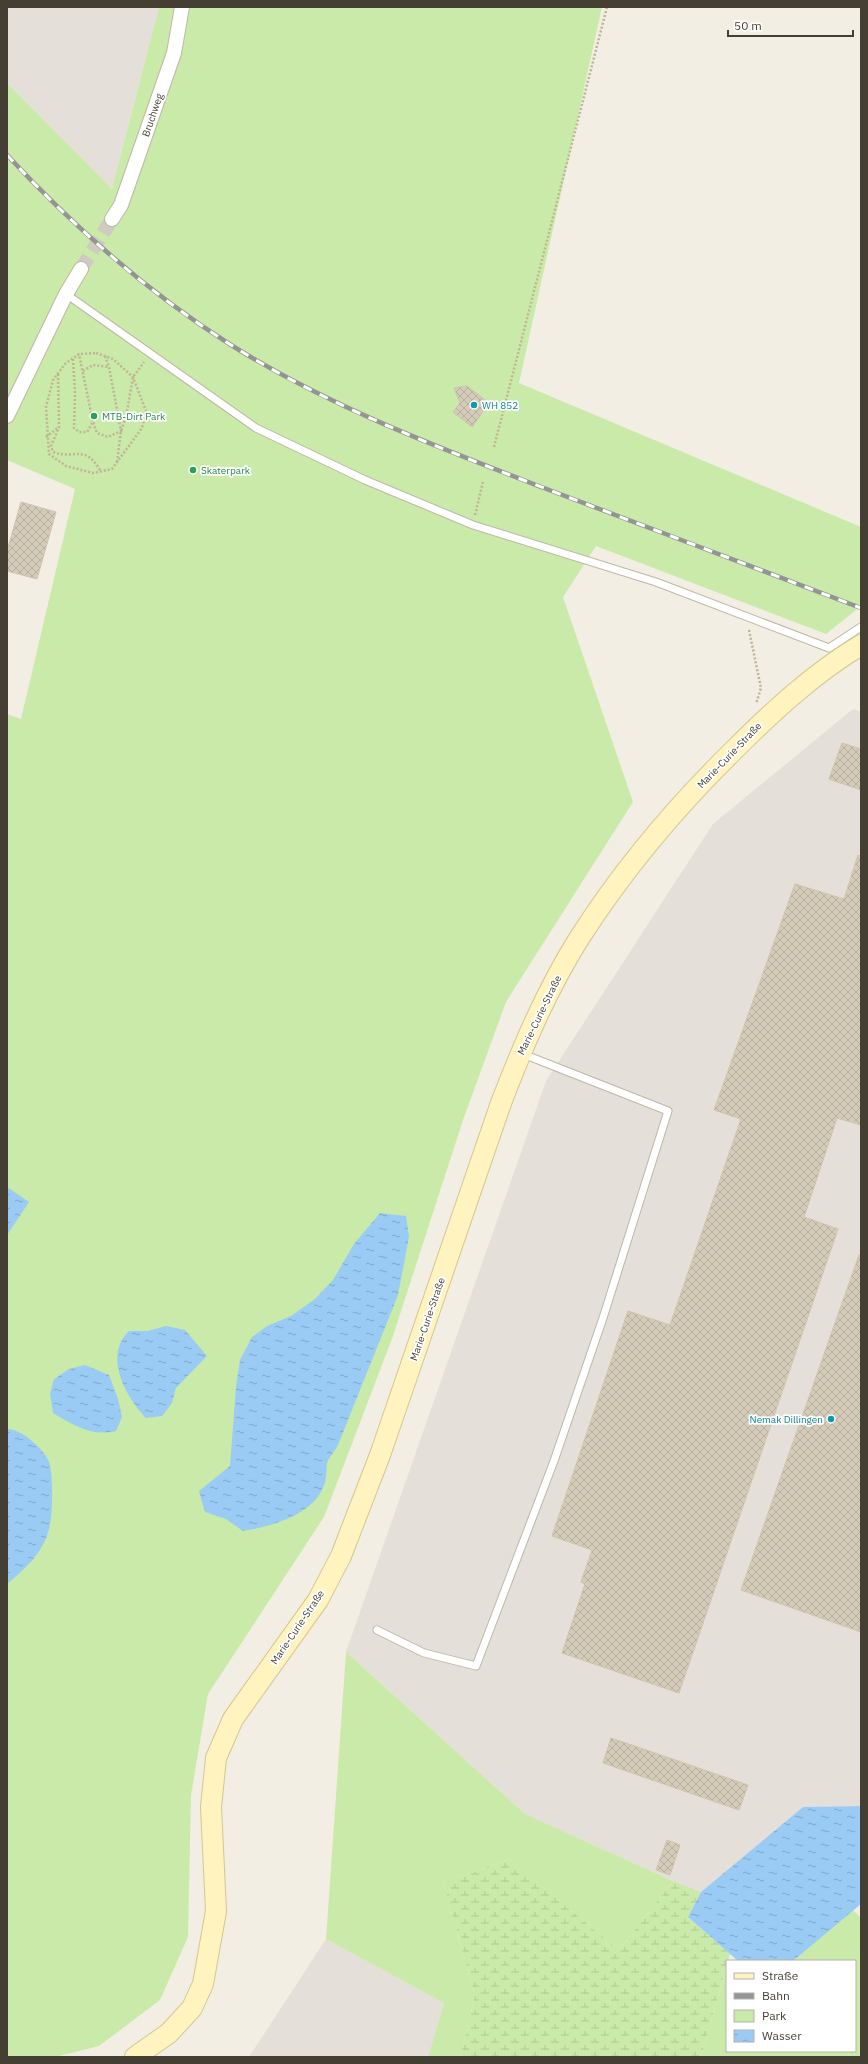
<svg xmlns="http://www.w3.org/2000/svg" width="868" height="2064" viewBox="0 0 868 2064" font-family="'IBM Plex Sans',sans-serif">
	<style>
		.industrial { fill: #e4dfd8 }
		.green { fill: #c9eaa8 }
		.wetland { fill: url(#wetland-marsh) }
		.water { fill: url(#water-ripples) }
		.building { fill: url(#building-cross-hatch); stroke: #d0c3aa }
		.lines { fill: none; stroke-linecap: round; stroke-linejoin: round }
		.minor-tunnel { stroke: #d0cbc0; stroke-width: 14; stroke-dasharray: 14 7; stroke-linecap: butt }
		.service-casing { stroke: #beb7a5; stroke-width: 9 }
		.minor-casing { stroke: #beb7a5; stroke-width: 16 }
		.secondary-casing { stroke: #d5c68f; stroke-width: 22 }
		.path { stroke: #c1b395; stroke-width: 2.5; stroke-dasharray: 2 2; stroke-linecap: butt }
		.service { stroke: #fff; stroke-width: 7 }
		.minor { stroke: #fff; stroke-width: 14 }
		.secondary { stroke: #fff3c0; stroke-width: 20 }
		.rail-casing { stroke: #949494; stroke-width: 4.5 }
		.rail { stroke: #fff; stroke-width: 3; stroke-dasharray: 9; stroke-linecap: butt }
		.culture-dot { fill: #0f9aa8; stroke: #fff; stroke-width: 1.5 }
		.leisure-dot { fill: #2e9e5b; stroke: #fff; stroke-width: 1.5 }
		.labels { text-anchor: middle; stroke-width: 3.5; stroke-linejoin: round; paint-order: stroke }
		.street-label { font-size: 10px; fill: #443e33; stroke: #fff }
		.culture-label { font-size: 10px; fill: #0d838f; stroke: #fff; text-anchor: start }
		.leisure-label { font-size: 10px; fill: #27864d; stroke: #fff; text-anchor: start }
	</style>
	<defs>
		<pattern id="wetland-marsh" width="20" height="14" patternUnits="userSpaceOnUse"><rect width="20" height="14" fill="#c9eaa8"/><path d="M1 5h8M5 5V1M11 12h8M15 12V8" fill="none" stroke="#aeca91"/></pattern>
		<pattern id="water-ripples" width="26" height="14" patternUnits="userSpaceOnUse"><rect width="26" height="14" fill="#9acbf4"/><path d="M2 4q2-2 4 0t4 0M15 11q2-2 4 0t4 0" fill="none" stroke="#7fa6c6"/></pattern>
		<pattern id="building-cross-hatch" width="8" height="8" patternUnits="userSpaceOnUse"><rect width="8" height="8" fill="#d4cbb8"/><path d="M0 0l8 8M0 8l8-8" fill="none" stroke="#b7af9f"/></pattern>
	</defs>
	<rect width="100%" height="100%" fill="#f3eee3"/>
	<g class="industrial">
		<polygon points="7,7 159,7 112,189 7,83"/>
		<polygon points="853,709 861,712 861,1806 803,1807 701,1892 673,1881 525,1814 346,1652 546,1081 713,824"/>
		<polygon points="326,1939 444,2003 428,2057 249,2057"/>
	</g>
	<g class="green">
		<polygon points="159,7 602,7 519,383 861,527 861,606 826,634 596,546 563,597 633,802 506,1002 463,1120 393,1336 324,1517 208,1694 191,1795 188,1937 160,2000 99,2046 55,2057 7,2057 7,714 21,719 75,489 7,460 7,83 112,189"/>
		<polygon points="346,1652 525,1814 673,1881 619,1950 509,1859 443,1883 475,1996 460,2057 428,2057 444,2003 326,1939"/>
		<polygon points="853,1910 861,1918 861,2057 701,2057 727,1965 727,2051 855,2051 855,1961 793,1961"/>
	</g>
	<polygon class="wetland" points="509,1859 619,1950 673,1881 701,1892 688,1917 730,1954 701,2057 460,2057 475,1996 443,1883"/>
	<g class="water">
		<polygon points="7,1187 29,1202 7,1235"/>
		<path d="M 380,1213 L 406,1216 L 409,1237 L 398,1295 L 338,1445 C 335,1451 329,1457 327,1463 C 326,1469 327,1476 325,1482 C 316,1515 272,1526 243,1531 L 226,1519 L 205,1512 L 199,1491 L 230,1466 L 236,1387 L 240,1360 L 252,1337 L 267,1326 L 291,1316 L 315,1299 L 333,1280 L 354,1244 Z"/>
		<path d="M 166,1326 L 185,1330 L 207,1356 L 176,1388 L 172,1403 L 162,1416 L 146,1418 C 126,1397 103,1356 129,1331 L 148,1331 Z"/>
		<path d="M 85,1365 L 109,1375 L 118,1399 L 122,1417 L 116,1431 C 91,1437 74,1425 53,1413 L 50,1394 L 54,1379 L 69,1369 Z"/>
		<path d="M 7,1429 C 21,1428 47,1451 50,1465 C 53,1480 53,1514 49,1529 C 43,1553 25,1569 7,1584 Z"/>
		<polygon points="861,1806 861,1904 793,1961 738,1961 688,1917 701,1892 803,1807"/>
	</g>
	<g class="building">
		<polygon points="467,386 489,403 472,427 453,412 460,403 454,388"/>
		<polygon points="21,502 56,512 37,579 7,571 7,551"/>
		<polygon points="842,743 861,749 861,790 829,779"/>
		<polygon points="858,855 861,856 861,1125 837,1118 804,1217 838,1229 679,1693 562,1653 585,1584 581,1582 592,1550 552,1536 628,1311 670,1325 741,1119 714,1110 795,884 844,899"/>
		<polygon points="859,1255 861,1255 861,1632 741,1590"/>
		<polygon points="611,1738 748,1785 739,1810 603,1763"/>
		<polygon points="667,1840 680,1845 670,1875 656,1870"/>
	</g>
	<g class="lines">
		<polyline class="minor-tunnel" points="81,269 112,219"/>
		<defs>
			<g id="service">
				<polyline points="66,294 256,428 365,480 473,525 656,582 829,648 861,627"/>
				<polyline points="377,1630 424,1653 476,1666 554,1461 604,1315 668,1111 523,1054"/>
			</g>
			<g id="minor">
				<polyline points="112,219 121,205 174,53 182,7"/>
				<polyline points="7,416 66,294 81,269"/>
			</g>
			<path id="secondary" d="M 135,2057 L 169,2033 L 192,2008 L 203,1984 L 216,1911 L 211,1807 L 216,1758 L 233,1719 L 318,1600 L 341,1556 L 380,1455 L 501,1103 C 523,1046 547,989 580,937 C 623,870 676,807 733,751 C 772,712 814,673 861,645"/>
		</defs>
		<use href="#service" class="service-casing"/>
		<use href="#minor" class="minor-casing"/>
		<use href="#secondary" class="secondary-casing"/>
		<g class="path">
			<polygon points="96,353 113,359 133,377 146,411 142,428 112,469 93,473 66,466 49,454 46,407 53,380 65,364 79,354"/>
			<polyline points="105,356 109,367"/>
			<polyline points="73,359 75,393 74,428 79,432 87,432 93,422 79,354"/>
			<polyline points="83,371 93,365 109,367 121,431 108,437 97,433 93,422"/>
			<path d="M 58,374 L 59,427 L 51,446 L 53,452 C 76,460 85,443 101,472"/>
			<polyline points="46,437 59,427"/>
			<polyline points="494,447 607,7"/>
			<polyline points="117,462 121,431 126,417 133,377 144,362"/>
			<polyline points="475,515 483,482"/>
			<polyline points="749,630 761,688 756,704"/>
		</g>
		<use href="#service" class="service"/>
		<use href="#minor" class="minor"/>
		<use href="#secondary" class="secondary"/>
		<defs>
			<path id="rail" d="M 7,155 C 74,227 147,292 231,345 C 328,406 437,447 544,488 C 650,528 755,568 861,608"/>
		</defs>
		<use href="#rail" class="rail-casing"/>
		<use href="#rail" class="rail"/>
	</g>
	<g class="culture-dot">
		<circle cx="474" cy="405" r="4"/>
		<circle cx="831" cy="1419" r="4"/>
	</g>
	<g class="leisure-dot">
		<circle cx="94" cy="416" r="4"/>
		<circle cx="193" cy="470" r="4"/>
	</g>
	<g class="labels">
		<g class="street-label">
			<text transform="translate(152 115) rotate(-71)" y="4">Bruchweg</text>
			<text transform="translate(729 755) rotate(-46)" y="4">Marie-Curie-Straße</text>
			<text transform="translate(539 1015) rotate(-64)" y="4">Marie-Curie-Straße</text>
			<text transform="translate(427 1319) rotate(-71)" y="4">Marie-Curie-Straße</text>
			<text transform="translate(297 1627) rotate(-56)" y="4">Marie-Curie-Straße</text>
		</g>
		<g class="culture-label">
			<text x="482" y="409">WH 852</text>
			<text x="823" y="1423" text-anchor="end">Nemak Dillingen</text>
		</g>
		<g class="leisure-label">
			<text x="102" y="420">MTB-Dirt Park</text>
			<text x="201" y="474">Skaterpark</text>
		</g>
	</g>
	<rect width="868" height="2064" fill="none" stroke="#443e33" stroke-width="16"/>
	<rect x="726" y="1960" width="130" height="92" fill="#ffffff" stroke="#b4b2ad"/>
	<rect x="734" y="1973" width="20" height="6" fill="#fff3c0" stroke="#b4b2ad"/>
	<text x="762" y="1980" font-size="12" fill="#443e33">Straße</text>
	<rect x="734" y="1993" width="20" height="6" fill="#949494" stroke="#b4b2ad"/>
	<text x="762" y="2000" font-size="12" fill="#443e33">Bahn</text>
	<rect x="734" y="2010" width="20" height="12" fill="#c9eaa8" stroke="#b4b2ad"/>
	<text x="762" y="2020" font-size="12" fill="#443e33">Park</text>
	<rect x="734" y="2030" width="20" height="12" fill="url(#water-ripples)" stroke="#b4b2ad"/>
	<text x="762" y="2040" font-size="12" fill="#443e33">Wasser</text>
	<path d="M728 30v6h125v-6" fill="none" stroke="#443e33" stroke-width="2"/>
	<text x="734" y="30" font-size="12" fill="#443e33" stroke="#ffffff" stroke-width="3" paint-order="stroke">50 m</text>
</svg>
